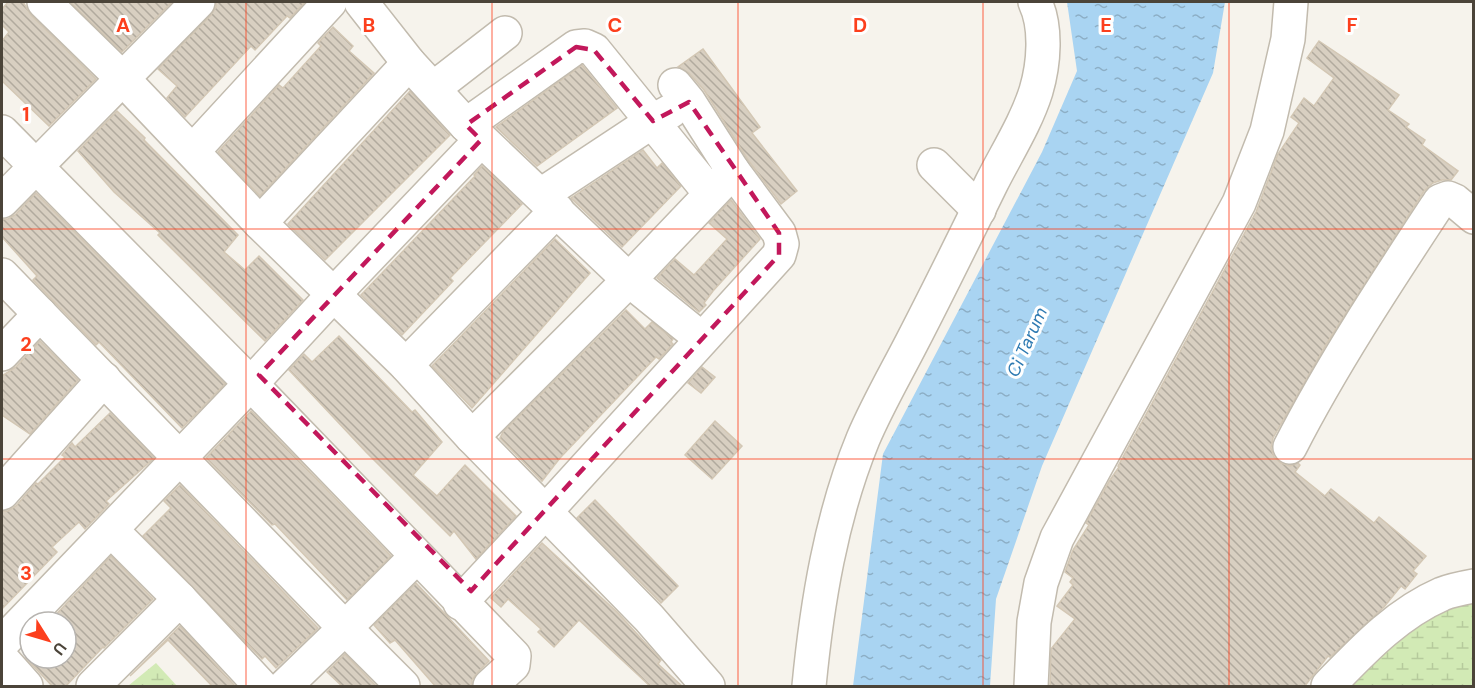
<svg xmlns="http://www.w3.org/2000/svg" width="1475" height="688" viewBox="0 0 1475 688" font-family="'DM Sans',sans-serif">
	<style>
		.wetland { fill: url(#wetland-marsh) }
		.water { fill: url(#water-ripples) }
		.building { fill: url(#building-back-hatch); stroke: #d3c7b4; stroke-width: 1.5 }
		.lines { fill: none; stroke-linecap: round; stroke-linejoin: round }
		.minor-casing { stroke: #c2bbae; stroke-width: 36 }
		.minor { stroke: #fff; stroke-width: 33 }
		.marked { fill: none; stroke: #c2185b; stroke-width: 4.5; stroke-dasharray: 12 8; stroke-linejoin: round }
		.grid { fill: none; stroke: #fc3f1d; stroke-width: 1.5; stroke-opacity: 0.55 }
		.labels { text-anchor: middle; stroke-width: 6; stroke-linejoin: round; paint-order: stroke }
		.water-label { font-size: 18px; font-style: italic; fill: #2e7ab2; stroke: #fff }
		.grid-label { font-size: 20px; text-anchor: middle; font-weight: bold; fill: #fc3f1d; stroke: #fff; stroke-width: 6; stroke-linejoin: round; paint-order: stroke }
	</style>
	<defs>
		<pattern id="wetland-marsh" width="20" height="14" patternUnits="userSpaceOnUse" patternTransform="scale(1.5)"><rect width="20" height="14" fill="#d2eab5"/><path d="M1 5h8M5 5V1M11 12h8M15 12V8" fill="none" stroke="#b6ca9c"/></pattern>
		<pattern id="water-ripples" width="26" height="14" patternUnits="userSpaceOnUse" patternTransform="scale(1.5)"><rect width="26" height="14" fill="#a9d4f2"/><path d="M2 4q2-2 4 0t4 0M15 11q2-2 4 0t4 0" fill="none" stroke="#8caec5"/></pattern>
		<pattern id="building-back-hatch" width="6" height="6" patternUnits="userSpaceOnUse" patternTransform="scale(1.5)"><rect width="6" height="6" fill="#d8cfc1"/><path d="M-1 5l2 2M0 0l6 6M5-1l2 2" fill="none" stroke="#b1aa9e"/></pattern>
	</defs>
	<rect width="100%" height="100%" fill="#f6f3ec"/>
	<g class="wetland">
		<polygon points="1473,593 1473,686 1339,686 1386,635"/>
		<polygon points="156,663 177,686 128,686"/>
	</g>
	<polygon class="water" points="1067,2 1225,2 1213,73 1042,466 996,599 990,686 853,686 883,454 1042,152 1077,71"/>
	<g class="building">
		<polygon points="8,2 23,2 31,15 96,79 49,126 2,81 2,41 9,32 2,25 2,9"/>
		<polygon points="70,2 172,2 122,52"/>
		<polygon points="216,2 305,2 290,18 287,16 255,50 251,46 185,117 167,98 177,86 158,69 211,15 216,7"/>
		<polygon points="333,27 353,46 349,51 374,73 260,196 218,152 279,85 283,88 321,46 318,43"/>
		<polygon points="1319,41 1399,95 1388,110 1409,124 1406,127 1425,140 1422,145 1458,171 1451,180 1442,180 1433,183 1424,191 1327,343 1273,438 1271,448 1274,457 1281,463 1290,466 1298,463 1300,465 1295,472 1325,496 1331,489 1374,523 1379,517 1426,556 1413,571 1417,574 1405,589 1401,586 1384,607 1330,657 1328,656 1304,687 1050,687 1051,649 1075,619 1057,606 1073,585 1070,582 1073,578 1065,572 1073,550 1089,525 1086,523 1110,480 1119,467 1118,466 1256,212 1278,154 1299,123 1291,117 1304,98 1314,106 1334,78 1307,58"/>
		<polygon points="703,49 760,127 752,133 797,191 781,204 748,160 704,90 689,73 678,67"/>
		<polygon points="582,65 617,108 537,166 496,127"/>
		<polygon points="410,91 450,135 325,260 288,224"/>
		<polygon points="117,111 145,138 144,140 238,235 224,252 245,270 259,256 303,300 265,341 158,235 160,233 114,192 78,151"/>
		<polygon points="643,150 657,168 662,163 681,186 622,247 571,198"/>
		<polygon points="482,166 522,204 450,278 453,281 402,335 361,295 475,176 474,175"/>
		<polygon points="36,193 225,384 182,428 99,342 96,345 33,280 37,276 2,237 2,219 8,219 15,215"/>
		<polygon points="731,200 760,239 713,291 704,303 706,305 699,312 657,278 675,259 694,275 727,239 709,223"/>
		<polygon points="555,239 590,273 472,408 432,366"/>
		<polygon points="626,310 645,329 652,322 673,339 671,342 673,344 659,359 656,357 560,458 542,481 500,438 503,432"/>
		<polygon points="339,336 412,412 415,410 442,442 413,475 437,496 465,465 516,516 476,559 454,531 450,536 366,452 289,370 304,354 312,362"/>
		<polygon points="40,341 78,380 30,434 2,415 2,376 16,367"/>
		<polygon points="702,367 715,377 701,393 688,383"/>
		<polygon points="251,411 391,556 347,600 275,524 272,525 206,458"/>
		<polygon points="110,413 154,458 106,501 109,504 85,529 79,522 52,547 57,552 2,609 2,511 8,511 16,506 36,483 38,484 65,457 62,455 72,443 75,447"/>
		<polygon points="715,421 742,446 712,479 685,455"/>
		<polygon points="180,485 318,628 276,668 265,656 262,659 143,536 171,508 164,501"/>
		<polygon points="595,500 678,586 661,603 577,518"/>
		<polygon points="542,543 617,612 661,660 658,664 683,687 651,687 579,620 554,647 538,632 541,629 508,599 501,607 491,598"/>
		<polygon points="111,556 153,599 104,648 103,647 65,687 53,687 26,658 66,658 66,622 49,622"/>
		<polygon points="416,583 489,661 477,673 472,680 472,687 436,687 395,640 390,643 374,625"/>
		<polygon points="180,626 235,686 234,687 213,687 168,640 130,676"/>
		<polygon points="345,654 377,687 343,687 327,672"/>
	</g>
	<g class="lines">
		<defs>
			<g id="minor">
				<polyline points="44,2 123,79 260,223 406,365 472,437 649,618 708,686"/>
				<polyline points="361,2 409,63 466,125 629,280 702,339"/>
				<polyline points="434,88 505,33"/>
				<polyline points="466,125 576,47 585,46 594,50 710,193"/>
				<polyline points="2,132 251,384 514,656 513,665 490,686"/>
				<polyline points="193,151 330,2"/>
				<polyline points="934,165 979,210"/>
				<polyline points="541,195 653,121 671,111"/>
				<polyline points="2,201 198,2"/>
				<polyline points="260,223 409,63"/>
				<polyline points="2,275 345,628 416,557"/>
				<polyline points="2,354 40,314"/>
				<polyline points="406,365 557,210"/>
				<polyline points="472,437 629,280 733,171"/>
				<path d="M 1290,447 C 1333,363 1388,280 1440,201 L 1448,198 L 1455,201 L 1474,217"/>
				<polyline points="2,493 104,379"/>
				<polyline points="111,530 180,599"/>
				<polyline points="460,603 546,511 779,255 782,244 779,233 733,171 689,102 675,85"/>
				<polyline points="2,643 259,375 333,295 481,140"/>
				<polyline points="2,659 26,686"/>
				<polyline points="93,686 180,599 261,686"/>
				<polyline points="285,686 345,628 403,686"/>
				<path d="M 809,686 C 817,603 831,517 863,439 C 877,406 895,375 912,342 C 939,290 965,237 991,184 C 1006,154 1026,123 1036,91 C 1044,64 1047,27 1035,2"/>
				<polyline points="1031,686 1034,622 1041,583 1057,538 1239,203 1267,131 1288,39 1291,2"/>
				<path d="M 1328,686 C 1362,651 1396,614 1442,594 C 1452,590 1463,588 1474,586"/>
			</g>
		</defs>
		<use href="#minor" class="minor-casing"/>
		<use href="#minor" class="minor"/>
	</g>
	<path class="marked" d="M 576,47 L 594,50 L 653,121 L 689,102 L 779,233 L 779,255 L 471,591 L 259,375 L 481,140 L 466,125 Z"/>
	<path class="grid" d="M 246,2 L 246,686M 492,2 L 492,686M 738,2 L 738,686M 983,2 L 983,686M 1229,2 L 1229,686M 2,229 L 1474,229M 2,459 L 1474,459"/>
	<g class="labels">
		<g class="water-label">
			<text transform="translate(1027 342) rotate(-66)" y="6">Ci Tarum</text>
		</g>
	</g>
	<g class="grid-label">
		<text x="123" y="32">A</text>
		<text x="369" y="32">B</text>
		<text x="615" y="32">C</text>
		<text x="860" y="32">D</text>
		<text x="1106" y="32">E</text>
		<text x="1352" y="32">F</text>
		<text x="26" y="121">1</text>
		<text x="26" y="351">2</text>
		<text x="26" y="580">3</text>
	</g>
	<rect width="1475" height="688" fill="none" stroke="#4b4439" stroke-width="6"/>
	<g transform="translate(48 640) rotate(127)"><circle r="28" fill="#ffffff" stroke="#b7b4b0" stroke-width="1.5"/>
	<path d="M0-4.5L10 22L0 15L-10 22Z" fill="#fc3f1d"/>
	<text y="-9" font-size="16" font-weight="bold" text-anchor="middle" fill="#4b4439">U</text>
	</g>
</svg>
